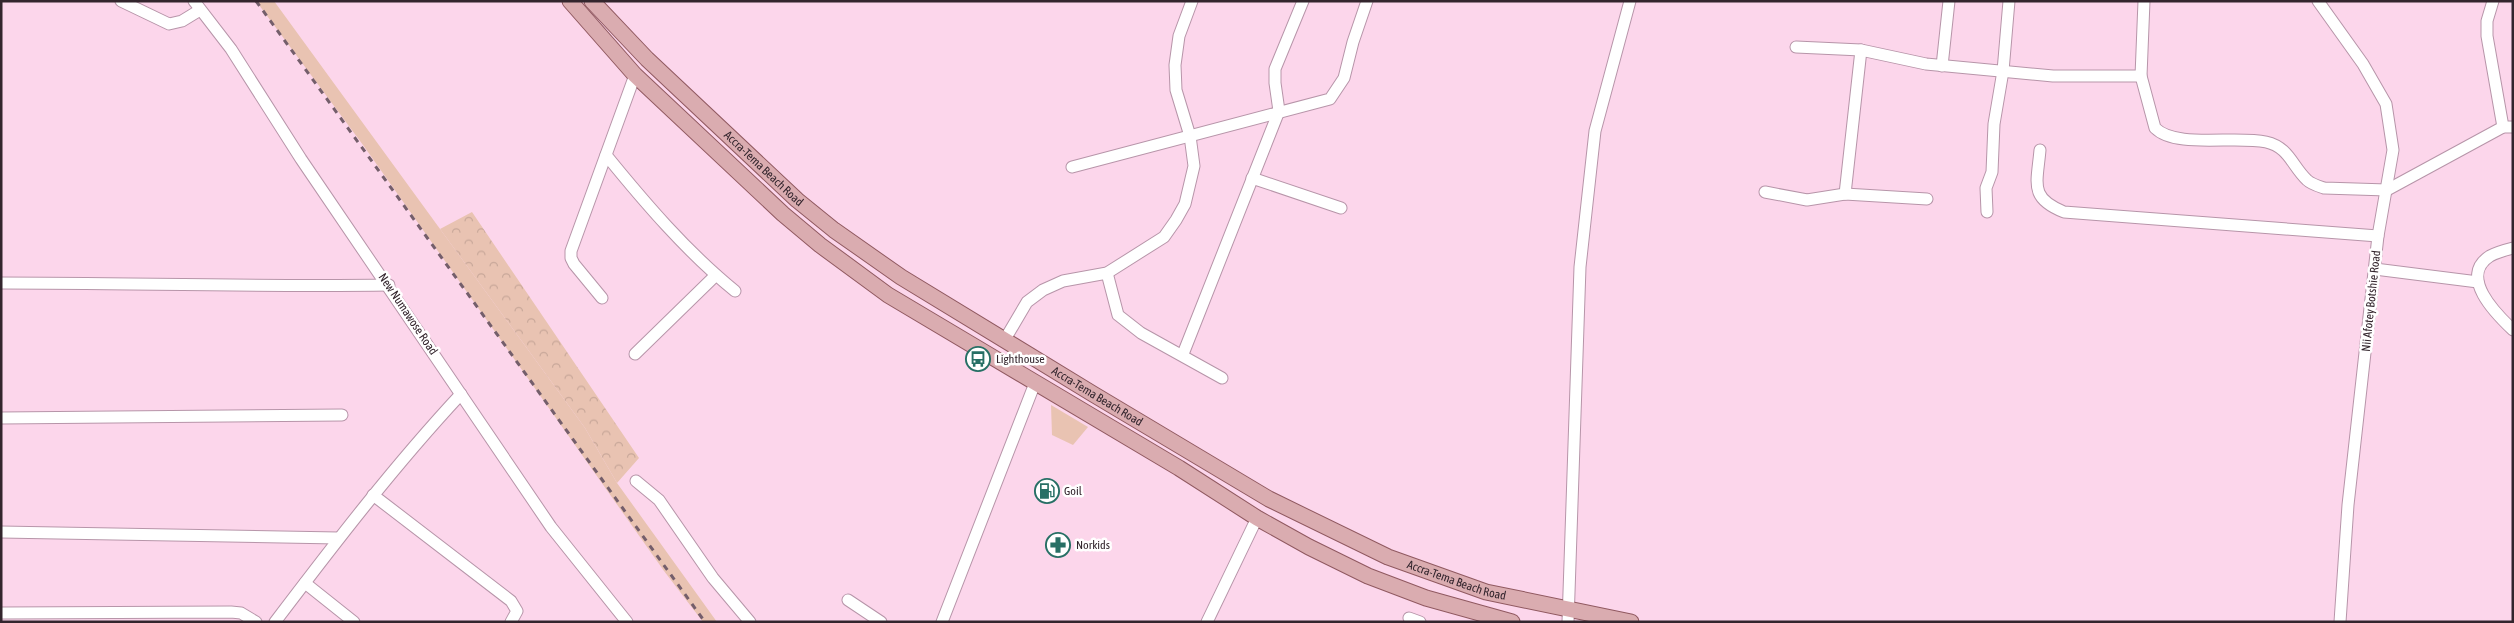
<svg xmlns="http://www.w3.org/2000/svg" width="2514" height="623" viewBox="0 0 2514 623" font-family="'Asap Condensed',sans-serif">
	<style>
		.green { fill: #e9c3b2 }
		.forest { fill: url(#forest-crowns) }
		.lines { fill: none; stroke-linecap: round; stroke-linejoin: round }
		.minor-casing { stroke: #b795a9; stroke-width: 13 }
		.major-casing { stroke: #905960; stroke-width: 17 }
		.minor { stroke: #fff; stroke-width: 11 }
		.major { stroke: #daacb0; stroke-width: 15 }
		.rail { stroke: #745e6b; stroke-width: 3; stroke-dasharray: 6 6; stroke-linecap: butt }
		.labels { text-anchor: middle; stroke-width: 5; stroke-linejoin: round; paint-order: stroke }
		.street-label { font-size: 12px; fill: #33252d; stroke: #fff }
		.poi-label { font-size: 12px; fill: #33252d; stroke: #fff; text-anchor: start }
	</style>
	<defs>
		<pattern id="forest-crowns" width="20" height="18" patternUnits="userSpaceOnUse" patternTransform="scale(1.25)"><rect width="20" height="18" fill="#e9c3b2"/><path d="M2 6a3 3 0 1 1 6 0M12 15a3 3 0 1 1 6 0" fill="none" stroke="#c8a799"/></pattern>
	</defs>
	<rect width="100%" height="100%" fill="#fcd6eb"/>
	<g class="green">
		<polygon points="256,1 274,1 585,428 617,483 717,622 703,622 664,571 363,145"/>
		<polygon points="1051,405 1088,427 1073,445 1052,435"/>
	</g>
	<polygon class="forest" points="472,212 639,458 617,483 585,428 440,229"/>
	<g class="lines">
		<defs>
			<g id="minor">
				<polyline points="121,1 169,24 182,21 200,10"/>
				<polyline points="194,1 231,49 301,159 551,527 627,622"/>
				<path d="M 2144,1 L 2141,76 L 2155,128 C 2176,149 2235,135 2266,142 C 2289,147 2292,166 2307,180 C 2311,184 2318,186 2324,188 L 2387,190 L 2503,127 L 2513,127"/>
				<polyline points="2318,1 2363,64 2386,104 2393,150 2378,236 2348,505 2340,622"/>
				<polyline points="2493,1 2487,21 2487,36 2503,127"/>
				<polyline points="1796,47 1861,50 1926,64 2053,76 2141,76"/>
				<polyline points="1942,66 1949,1"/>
				<path d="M 2040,150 C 2037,184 2029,198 2064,212 L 2378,236"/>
				<path d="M 606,155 C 645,203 687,252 735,291"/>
				<polyline points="1072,167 1330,99 1344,78 1353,42 1367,1"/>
				<polyline points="1252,178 1341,208"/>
				<polyline points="1765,192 1807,200 1845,194 1927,199"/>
				<polyline points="1845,194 1861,50"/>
				<polyline points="1987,212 1986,188 1992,172 1994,124 2003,71 2009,1"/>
				<path d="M 2513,248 C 2505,250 2497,252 2490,256 C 2458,276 2496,314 2513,330"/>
				<polyline points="2375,269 2478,282"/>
				<polyline points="1107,273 1118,315 1141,333 1222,378"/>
				<path d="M 1,283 C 130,283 260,287 389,285"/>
				<polyline points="602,298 574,264 571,258 571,251 635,75"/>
				<polyline points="1004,341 1027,302 1043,290 1063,281 1107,273 1164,237 1176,220 1185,204 1194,166 1190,136 1176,90 1175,65 1179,36 1192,1"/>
				<polyline points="635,354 716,275"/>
				<polyline points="1183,354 1279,111 1275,83 1275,69 1303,1"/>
				<polyline points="1,418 342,415"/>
				<polyline points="636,481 659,500 713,578 750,622"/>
				<polyline points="373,495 511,601 517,611 511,622"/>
				<polyline points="1,532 338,538"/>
				<polyline points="305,583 354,622"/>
				<polyline points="848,600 881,622"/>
				<polyline points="1,613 231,612 241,613 256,622"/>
				<polyline points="1409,618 1420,622"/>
				<path d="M 275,622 C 335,543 394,466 461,394"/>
				<polyline points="942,622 1035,383"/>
				<polyline points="1207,622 1257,518"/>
				<polyline points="1568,622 1580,267 1595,131 1630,1"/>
			</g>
			<g id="major">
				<polyline points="570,1 635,75 783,214 820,245 888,295 1179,468 1257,518 1309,547 1368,576 1426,598 1512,622"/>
				<path id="s1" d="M 592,1 L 647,59 L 797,200 L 834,230 L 901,277 L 1093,394 L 1269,499 L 1388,557 L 1486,592 L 1631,622"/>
			</g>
		</defs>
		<use href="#minor" class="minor-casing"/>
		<use href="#major" class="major-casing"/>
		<use href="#minor" class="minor"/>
		<use href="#major" class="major"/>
		<polyline class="rail" points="256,1 705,622"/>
	</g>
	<defs>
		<symbol id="bus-ring" viewBox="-11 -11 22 22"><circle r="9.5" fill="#fff" stroke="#276f65" stroke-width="1.5"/><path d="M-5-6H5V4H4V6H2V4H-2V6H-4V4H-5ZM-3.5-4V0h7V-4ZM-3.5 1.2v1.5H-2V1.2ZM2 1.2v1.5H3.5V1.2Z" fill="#276f65"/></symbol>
		<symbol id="fuel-ring" viewBox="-11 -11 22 22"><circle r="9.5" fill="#fff" stroke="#276f65" stroke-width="1.5"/><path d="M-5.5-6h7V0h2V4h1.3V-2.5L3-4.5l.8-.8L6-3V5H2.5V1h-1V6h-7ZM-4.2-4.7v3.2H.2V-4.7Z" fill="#276f65"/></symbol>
		<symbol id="pharmacy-ring" viewBox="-11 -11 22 22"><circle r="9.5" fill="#fff" stroke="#276f65" stroke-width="1.5"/><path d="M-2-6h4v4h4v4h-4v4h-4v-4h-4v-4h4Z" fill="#276f65"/></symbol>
	</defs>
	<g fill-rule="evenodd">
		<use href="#bus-ring" x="964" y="345" width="28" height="28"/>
		<use href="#fuel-ring" x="1033" y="477" width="28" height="28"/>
		<use href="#pharmacy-ring" x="1044" y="531" width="28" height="28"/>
	</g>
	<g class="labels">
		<g class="street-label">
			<text dy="4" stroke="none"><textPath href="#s1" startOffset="240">Accra-Tema Beach Road</textPath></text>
			<text transform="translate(2371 301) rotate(-84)" y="4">Nii Afotey Botshie Road</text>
			<text transform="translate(408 314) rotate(56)" y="4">New Numawose Road</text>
			<text dy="4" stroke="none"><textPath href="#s1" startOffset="645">Accra-Tema Beach Road</textPath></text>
			<text dy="4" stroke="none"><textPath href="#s1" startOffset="1050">Accra-Tema Beach Road</textPath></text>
		</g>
		<g class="poi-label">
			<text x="996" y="363">Lighthouse</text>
			<text x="1064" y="495">Goil</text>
			<text x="1076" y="549">Norkids</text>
		</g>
	</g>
	<rect width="2514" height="623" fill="none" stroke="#33252d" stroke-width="5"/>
</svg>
